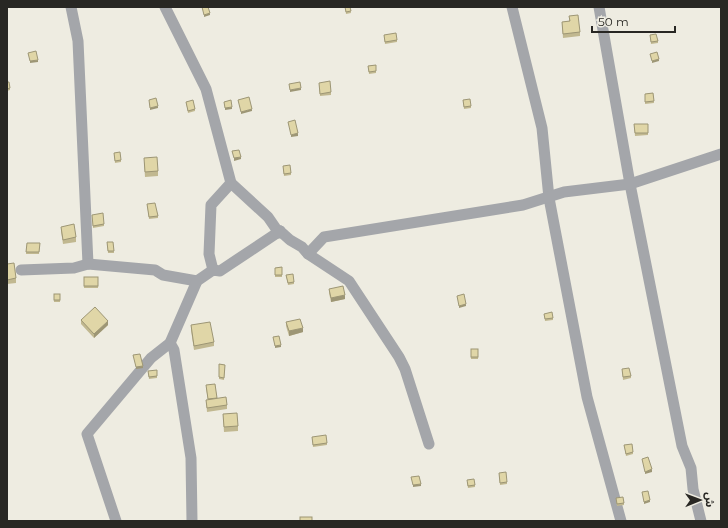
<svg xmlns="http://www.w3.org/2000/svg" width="728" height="528" viewBox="0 0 728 528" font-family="Montserrat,'Noto Sans Arabic',sans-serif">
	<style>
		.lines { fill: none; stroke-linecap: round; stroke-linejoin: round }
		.minor { stroke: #a4a6aa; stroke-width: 11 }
		.wall { fill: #c1b890 }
		.shaded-wall { fill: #9d9675 }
		.building { fill: #e0d6a7; stroke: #9d9675 }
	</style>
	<rect width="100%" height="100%" fill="#eeece1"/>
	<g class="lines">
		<g class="minor">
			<polyline points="71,7 78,41 88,264"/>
			<polyline points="165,7 206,89 231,183 268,217 279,233 280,231"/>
			<polyline points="512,7 542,128 549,198 587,397 621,521"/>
			<polyline points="599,7 630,184 682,446 691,468 693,489 701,521"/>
			<polyline points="280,231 290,240 302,247 308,254 349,281 399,357 405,369 429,444"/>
			<polyline points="308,254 324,237 523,205 564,192 630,184 721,154"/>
			<polyline points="21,270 74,268 88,264 155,270 163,275 197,281"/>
			<polyline points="213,270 209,254 211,205 231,183"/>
			<polyline points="170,343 174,350 191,458 192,521"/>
			<polyline points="116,521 87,434 151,358 170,343 197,281 213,270 220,271 280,231"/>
		</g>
	</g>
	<g class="wall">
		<polygon points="345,7 350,7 351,13 346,14"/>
		<polygon points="569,16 580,32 580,36 563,38 562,22 569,21"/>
		<polygon points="384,35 397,40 397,42 385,44"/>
		<polygon points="650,35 658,41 658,43 651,44"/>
		<polygon points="376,65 376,73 369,74 368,66"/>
		<polygon points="7,82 10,88 10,90 7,91"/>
		<polygon points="319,85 331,92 331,95 320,96"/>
		<polygon points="653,93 654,103 645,104 645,94"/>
		<polygon points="463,100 471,106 471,108 464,109"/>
		<polygon points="186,102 195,109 195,111 188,113"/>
		<polygon points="634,124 648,124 648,135 635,136"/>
		<polygon points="114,153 121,160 121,162 115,163"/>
		<polygon points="144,162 158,171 158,176 145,177"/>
		<polygon points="283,166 291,173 291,175 284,176"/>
		<polygon points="147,204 158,216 158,218 149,219"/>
		<polygon points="92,215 104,224 104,226 93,228"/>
		<polygon points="61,227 76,237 76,242 63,244 61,231"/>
		<polygon points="107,242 113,242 114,253 108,253"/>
		<polygon points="27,243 40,243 39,254 26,254"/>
		<polygon points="7,264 16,278 16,283 7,284"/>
		<polygon points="282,267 282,277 275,277 275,268"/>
		<polygon points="286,275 294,282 294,284 288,285"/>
		<rect x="84" y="277" width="14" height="11"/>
		<polygon points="329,289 345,299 331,302 329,293"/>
		<rect x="54" y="294" width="6" height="8"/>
		<polygon points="544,314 553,318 553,320 545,321"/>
		<polygon points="81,320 108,325 94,338 81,324"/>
		<polygon points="286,322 303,332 289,336 286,326"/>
		<polygon points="191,325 214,342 214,346 194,350 191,330"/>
		<rect x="471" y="349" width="7" height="10"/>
		<polygon points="219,364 225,365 224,380 219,379"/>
		<polygon points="622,369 631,376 631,378 623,380"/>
		<polygon points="148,371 157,376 157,378 149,379"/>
		<polygon points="215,384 217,399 227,405 227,409 207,412 206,400 208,400 206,388"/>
		<polygon points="223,414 238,426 238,431 224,432"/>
		<polygon points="312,437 327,443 327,445 313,447"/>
		<polygon points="624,445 633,452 633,454 626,456"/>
		<polygon points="499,473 507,482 507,484 500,485"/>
		<polygon points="467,482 475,485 475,487 468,488"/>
		<polygon points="616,498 624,503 624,505 617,506"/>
	</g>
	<g class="shaded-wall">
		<polygon points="210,13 210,15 204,17 204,15"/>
		<polygon points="659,59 659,61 652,63 652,61"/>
		<polygon points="38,60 38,62 30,63 30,61"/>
		<polygon points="301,88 301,90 290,92 290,90"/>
		<polygon points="158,106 158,108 150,110 150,108"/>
		<polygon points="232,107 232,109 225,110 225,108"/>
		<polygon points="252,109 252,111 241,114 241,112"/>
		<polygon points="298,133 298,136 291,137 291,135"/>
		<polygon points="241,157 241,159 234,161 234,158"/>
		<polygon points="345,295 345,299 331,302 331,298"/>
		<polygon points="466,304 466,306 459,308 459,306"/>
		<polygon points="108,321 108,325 94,338 94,334"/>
		<polygon points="303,328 303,332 289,336 289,331"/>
		<polygon points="281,345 281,347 275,348 275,346"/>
		<polygon points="143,366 143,368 136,369 136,367"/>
		<polygon points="652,469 652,472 645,474 645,472"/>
		<polygon points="421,484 421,486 413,487 413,485"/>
		<polygon points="650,500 650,502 644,504 644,502"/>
	</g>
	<g class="building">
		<polygon points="202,7 208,7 210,13 204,15"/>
		<polygon points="345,7 350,7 351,11 346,12"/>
		<polygon points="578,15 580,32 563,34 562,22 570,21 569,16"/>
		<polygon points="396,33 397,40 385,42 384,35"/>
		<polygon points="656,34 658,41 651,42 650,35"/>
		<polygon points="36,51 38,60 30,61 28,53"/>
		<polygon points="657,52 659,59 652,61 650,54"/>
		<polygon points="376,65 376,71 369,72 368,66"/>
		<polygon points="330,81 331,92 320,94 319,83"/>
		<polygon points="7,82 9,82 10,88 7,89"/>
		<polygon points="300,82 301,88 290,90 289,84"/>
		<polygon points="653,93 654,101 645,102 645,94"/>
		<polygon points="249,97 252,109 241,112 238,100"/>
		<polygon points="156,98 158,106 150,108 149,100"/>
		<polygon points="470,99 471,106 464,107 463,100"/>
		<polygon points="193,100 195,109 188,111 186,102"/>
		<polygon points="231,100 232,107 225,108 224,102"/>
		<polygon points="295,120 298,133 291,135 288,122"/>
		<polygon points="634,124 648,124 648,133 635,133"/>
		<polygon points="239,150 241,157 234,158 232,151"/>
		<polygon points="120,152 121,160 115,161 114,153"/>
		<polygon points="157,157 158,171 145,172 144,158"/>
		<polygon points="290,165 291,173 284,174 283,166"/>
		<polygon points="155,203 158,216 149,217 147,204"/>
		<polygon points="103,213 104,224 93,226 92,215"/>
		<polygon points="74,224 76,237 63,240 61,227"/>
		<polygon points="107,242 113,242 114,251 108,251"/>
		<polygon points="27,243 40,243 39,252 26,252"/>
		<polygon points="14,263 16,278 7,280 7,264"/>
		<polygon points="282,267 282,275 275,275 275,268"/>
		<polygon points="293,274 294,282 288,283 286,275"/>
		<rect x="84" y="277" width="14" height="9"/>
		<polygon points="343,286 345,295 331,298 329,289"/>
		<rect x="54" y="294" width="6" height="6"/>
		<polygon points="464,294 466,304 459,306 457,296"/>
		<polygon points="95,307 108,321 94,334 81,320"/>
		<polygon points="552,312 553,318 545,319 544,314"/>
		<polygon points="300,319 303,328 289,331 286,322"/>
		<polygon points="210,322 214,342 194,346 191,325"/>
		<polygon points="279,336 281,345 275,346 273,337"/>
		<rect x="471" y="349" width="7" height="8"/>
		<polygon points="140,354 143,366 136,367 133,355"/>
		<polygon points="219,364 225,365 224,378 219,377"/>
		<polygon points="629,368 631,376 623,377 622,369"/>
		<polygon points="157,370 157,376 149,377 148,371"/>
		<polygon points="215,384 217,398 208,399 206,385"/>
		<polygon points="226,397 227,405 207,408 206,400"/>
		<polygon points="237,413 238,426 224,427 223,414"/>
		<polygon points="326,435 327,443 313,445 312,437"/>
		<polygon points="632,444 633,452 626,454 624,445"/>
		<polygon points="648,457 652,469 645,472 642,459"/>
		<polygon points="506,472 507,482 500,483 499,473"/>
		<polygon points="419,476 421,484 413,485 411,477"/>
		<polygon points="474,479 475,485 468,486 467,480"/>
		<polygon points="648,491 650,500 644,502 642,492"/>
		<polygon points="623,497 624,503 617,504 616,498"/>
		<rect x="300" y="517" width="12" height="4"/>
	</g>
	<rect width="728" height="528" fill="none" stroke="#282723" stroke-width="16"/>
	<g transform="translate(700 500) rotate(89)" stroke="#eeece1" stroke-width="3" paint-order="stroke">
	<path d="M0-3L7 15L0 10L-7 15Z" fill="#282723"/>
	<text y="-6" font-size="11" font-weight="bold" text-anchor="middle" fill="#282723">ش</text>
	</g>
	<path d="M592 26v6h83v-6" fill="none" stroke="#282723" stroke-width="2"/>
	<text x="598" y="26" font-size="12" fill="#282723" stroke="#eeece1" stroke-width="3" paint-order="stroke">50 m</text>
</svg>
